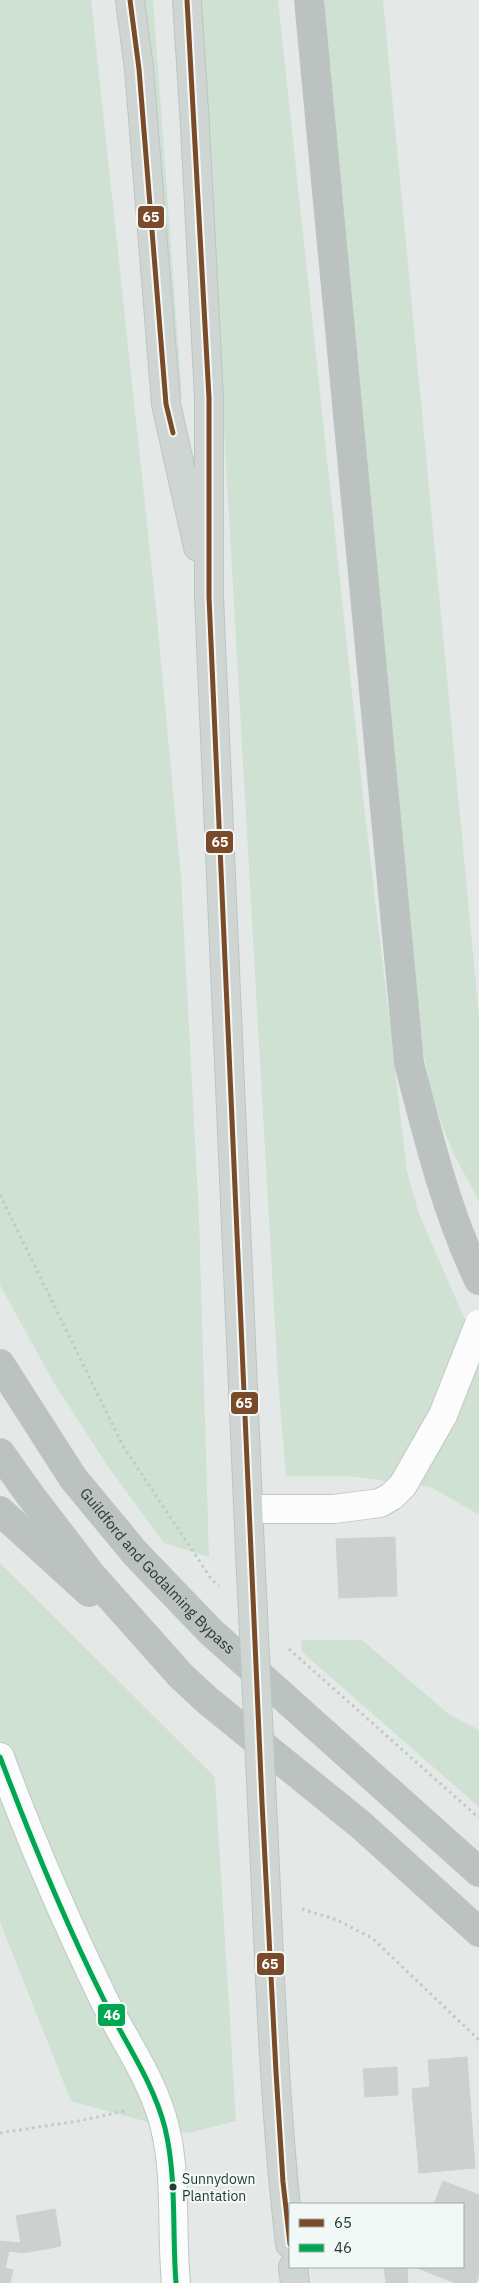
<svg xmlns="http://www.w3.org/2000/svg" width="479" height="2283" viewBox="0 0 479 2283" font-family="'IBM Plex Sans',sans-serif">
	<style>
		.green { fill: #cee1d3 }
		.building { fill: #ccd0ce; stroke: #cdd2d0 }
		.lines { fill: none; stroke-linecap: round; stroke-linejoin: round }
		.minor-casing { stroke: #c1c6c4; stroke-width: 30 }
		.major-casing { stroke: #bdc5c2; stroke-width: 30 }
		.highway-casing { stroke: #bdc5c2; stroke-width: 30 }
		.path { stroke: #c1c9c5; stroke-width: 3; stroke-dasharray: 2.5 4; stroke-linecap: butt }
		.minor { stroke: #fbfcfb; stroke-width: 28 }
		.major { stroke: #ced5d3; stroke-width: 28 }
		.highway { stroke: #bbc2c0; stroke-width: 28 }
		.minor-bridge-casing { stroke: #c1c6c4; stroke-width: 30; stroke-linecap: butt }
		.major-bridge-casing { stroke: #bdc5c2; stroke-width: 30; stroke-linecap: butt }
		.minor-bridge { stroke: #fbfcfb; stroke-width: 28 }
		.major-bridge { stroke: #ced5d3; stroke-width: 28 }
		.bus-1-casing { stroke: #f2f8f5; stroke-width: 9 }
		.bus-2-casing { stroke: #f2f8f5; stroke-width: 9 }
		.bus-1 { stroke: #7a4b2a; stroke-width: 5 }
		.bus-2 { stroke: #00a651; stroke-width: 5 }
		.bus-dot { fill: #233b34; stroke: #f2f8f5; stroke-width: 2 }
		.labels { text-anchor: middle; stroke-width: 4; stroke-linejoin: round; paint-order: stroke }
		.bus-label { font-size: 14px; fill: #233b34; stroke: #f2f8f5; text-anchor: start }
		.street-label { font-size: 15px; fill: #233b34; stroke: #f2f8f5 }
		.line-badge { stroke: #f2f8f5; stroke-width: 2 }
		.badge-label { font-size: 14px; text-anchor: middle; font-weight: bold; fill: #fff }
	</style>
	<rect width="100%" height="100%" fill="#e4e9e7"/>
	<g class="green">
		<polygon points="0,0 91,0 155,598 181,877 199,1217 209,1557 164,1543 107,1465 54,1383 0,1285"/>
		<polygon points="137,0 153,0 182,397 172,400"/>
		<polygon points="197,0 278,0 364,805 407,1172 419,1214 479,1352 479,1515 431,1487 349,1476 286,1476 278,1378 207,130"/>
		<path d="M 322,0 L 383,0 L 479,1017 L 479,1201 C 472,1185 461,1170 454,1154 C 432,1107 423,1057 416,1006 Z"/>
		<polygon points="0,1563 215,1777 236,2121 188,2133 71,2101 0,1922"/>
		<polygon points="301,1640 362,1640 450,1715 479,1730 479,1807 302,1652"/>
	</g>
	<g class="building">
		<polygon points="395,1537 397,1596 339,1598 336,1539"/>
		<polygon points="467,2057 475,2168 419,2173 412,2089 430,2087 428,2060"/>
		<polygon points="397,2067 398,2095 365,2097 363,2069"/>
		<polygon points="443,2181 479,2195 479,2274 476,2283 455,2283 415,2267 463,2267 463,2204 434,2204"/>
		<polygon points="55,2209 61,2246 23,2253 9,2251 5,2268 13,2270 10,2283 0,2283 0,2241 21,2243 16,2216"/>
		<polygon points="384,2267 407,2267 408,2283 386,2283"/>
	</g>
	<g class="lines">
		<defs>
			<g id="minor">
				<polyline points="249,1509 334,1509 380,1503 392,1496 403,1485 443,1415"/>
				<path d="M 0,1757 C 30,1839 65,1919 103,1998 C 124,2040 154,2081 165,2128 C 177,2176 171,2233 176,2283"/>
			</g>
			<g id="major">
				<polyline points="130,0 139,69 166,404 198,547"/>
				<polyline points="187,0 195,127 209,398 209,597 250,1551"/>
				<path d="M 262,1802 C 269,1949 273,2098 290,2244"/>
				<polyline points="293,2267 295,2283"/>
			</g>
			<g id="highway">
				<path d="M 309,0 L 409,1063 C 428,1136 446,1211 479,1280"/>
				<path id="s1" d="M 0,1364 L 73,1478 L 135,1553 L 210,1631 L 479,1872"/>
				<polyline points="0,1453 30,1495 92,1576 181,1676 208,1701 361,1825 479,1932"/>
				<polyline points="0,1511 89,1592"/>
			</g>
		</defs>
		<use href="#minor" class="minor-casing"/>
		<use href="#major" class="major-casing"/>
		<use href="#highway" class="highway-casing"/>
		<g class="path">
			<polyline points="0,1195 123,1446 212,1580 219,1586"/>
			<polyline points="289,1649 479,1818"/>
			<polyline points="302,1909 337,1920 372,1938 479,2040"/>
			<polyline points="0,2133 78,2121 125,2111"/>
		</g>
		<use href="#minor" class="minor"/>
		<use href="#major" class="major"/>
		<use href="#highway" class="highway"/>
		<defs>
			<polyline id="minor-bridge" points="443,1415 479,1324"/>
			<polyline id="major-bridge" points="250,1551 262,1802"/>
		</defs>
		<use href="#minor-bridge" class="minor-bridge-casing"/>
		<use href="#major-bridge" class="major-bridge-casing"/>
		<use href="#minor-bridge" class="minor-bridge"/>
		<use href="#major-bridge" class="major-bridge"/>
		<defs>
			<g id="bus-1">
				<polyline points="130,0 139,69 166,404 173,433"/>
				<polyline points="187,0 209,398 209,597 262,1802 276,2072 283,2182 290,2244"/>
			</g>
			<path id="bus-2" d="M 0,1757 C 31,1839 64,1920 103,1998 C 124,2041 153,2081 165,2128 C 177,2178 172,2232 176,2283"/>
		</defs>
		<use href="#bus-1" class="bus-1-casing"/>
		<use href="#bus-2" class="bus-2-casing"/>
		<use href="#bus-1" class="bus-1"/>
		<use href="#bus-2" class="bus-2"/>
	</g>
	<circle class="bus-dot" cx="173" cy="2187" r="4.5"/>
	<g class="labels">
		<g class="bus-label">
			<text x="182" y="2184">Sunnydown<tspan x="182" dy="17">Plantation</tspan></text>
		</g>
		<g class="street-label">
			<text dy="5" stroke="none"><textPath href="#s1" startOffset="261">Guildford and Godalming Bypass</textPath></text>
		</g>
	</g>
	<g class="line-badge">
		<rect x="137" y="205" width="28" height="24" rx="5" fill="#7a4b2a"/>
		<rect x="205" y="830" width="29" height="24" rx="5" fill="#7a4b2a"/>
		<rect x="230" y="1391" width="29" height="24" rx="5" fill="#7a4b2a"/>
		<rect x="256" y="1952" width="29" height="24" rx="5" fill="#7a4b2a"/>
		<rect x="97" y="2003" width="29" height="24" rx="5" fill="#00a651"/>
	</g>
	<g class="badge-label">
		<text x="151" y="222">65</text>
		<text x="220" y="847">65</text>
		<text x="244" y="1408">65</text>
		<text x="270" y="1969">65</text>
		<text x="112" y="2020">46</text>
	</g>
	<rect x="289" y="2203" width="175" height="65" fill="#f2f8f5" stroke="#9faca8"/>
	<rect x="299" y="2219" width="25" height="8" fill="#7a4b2a" stroke="#9faca8"/>
	<text x="334" y="2228" font-size="15" fill="#233b34">65</text>
	<rect x="299" y="2244" width="25" height="8" fill="#00a651" stroke="#9faca8"/>
	<text x="334" y="2253" font-size="15" fill="#233b34">46</text>
</svg>
